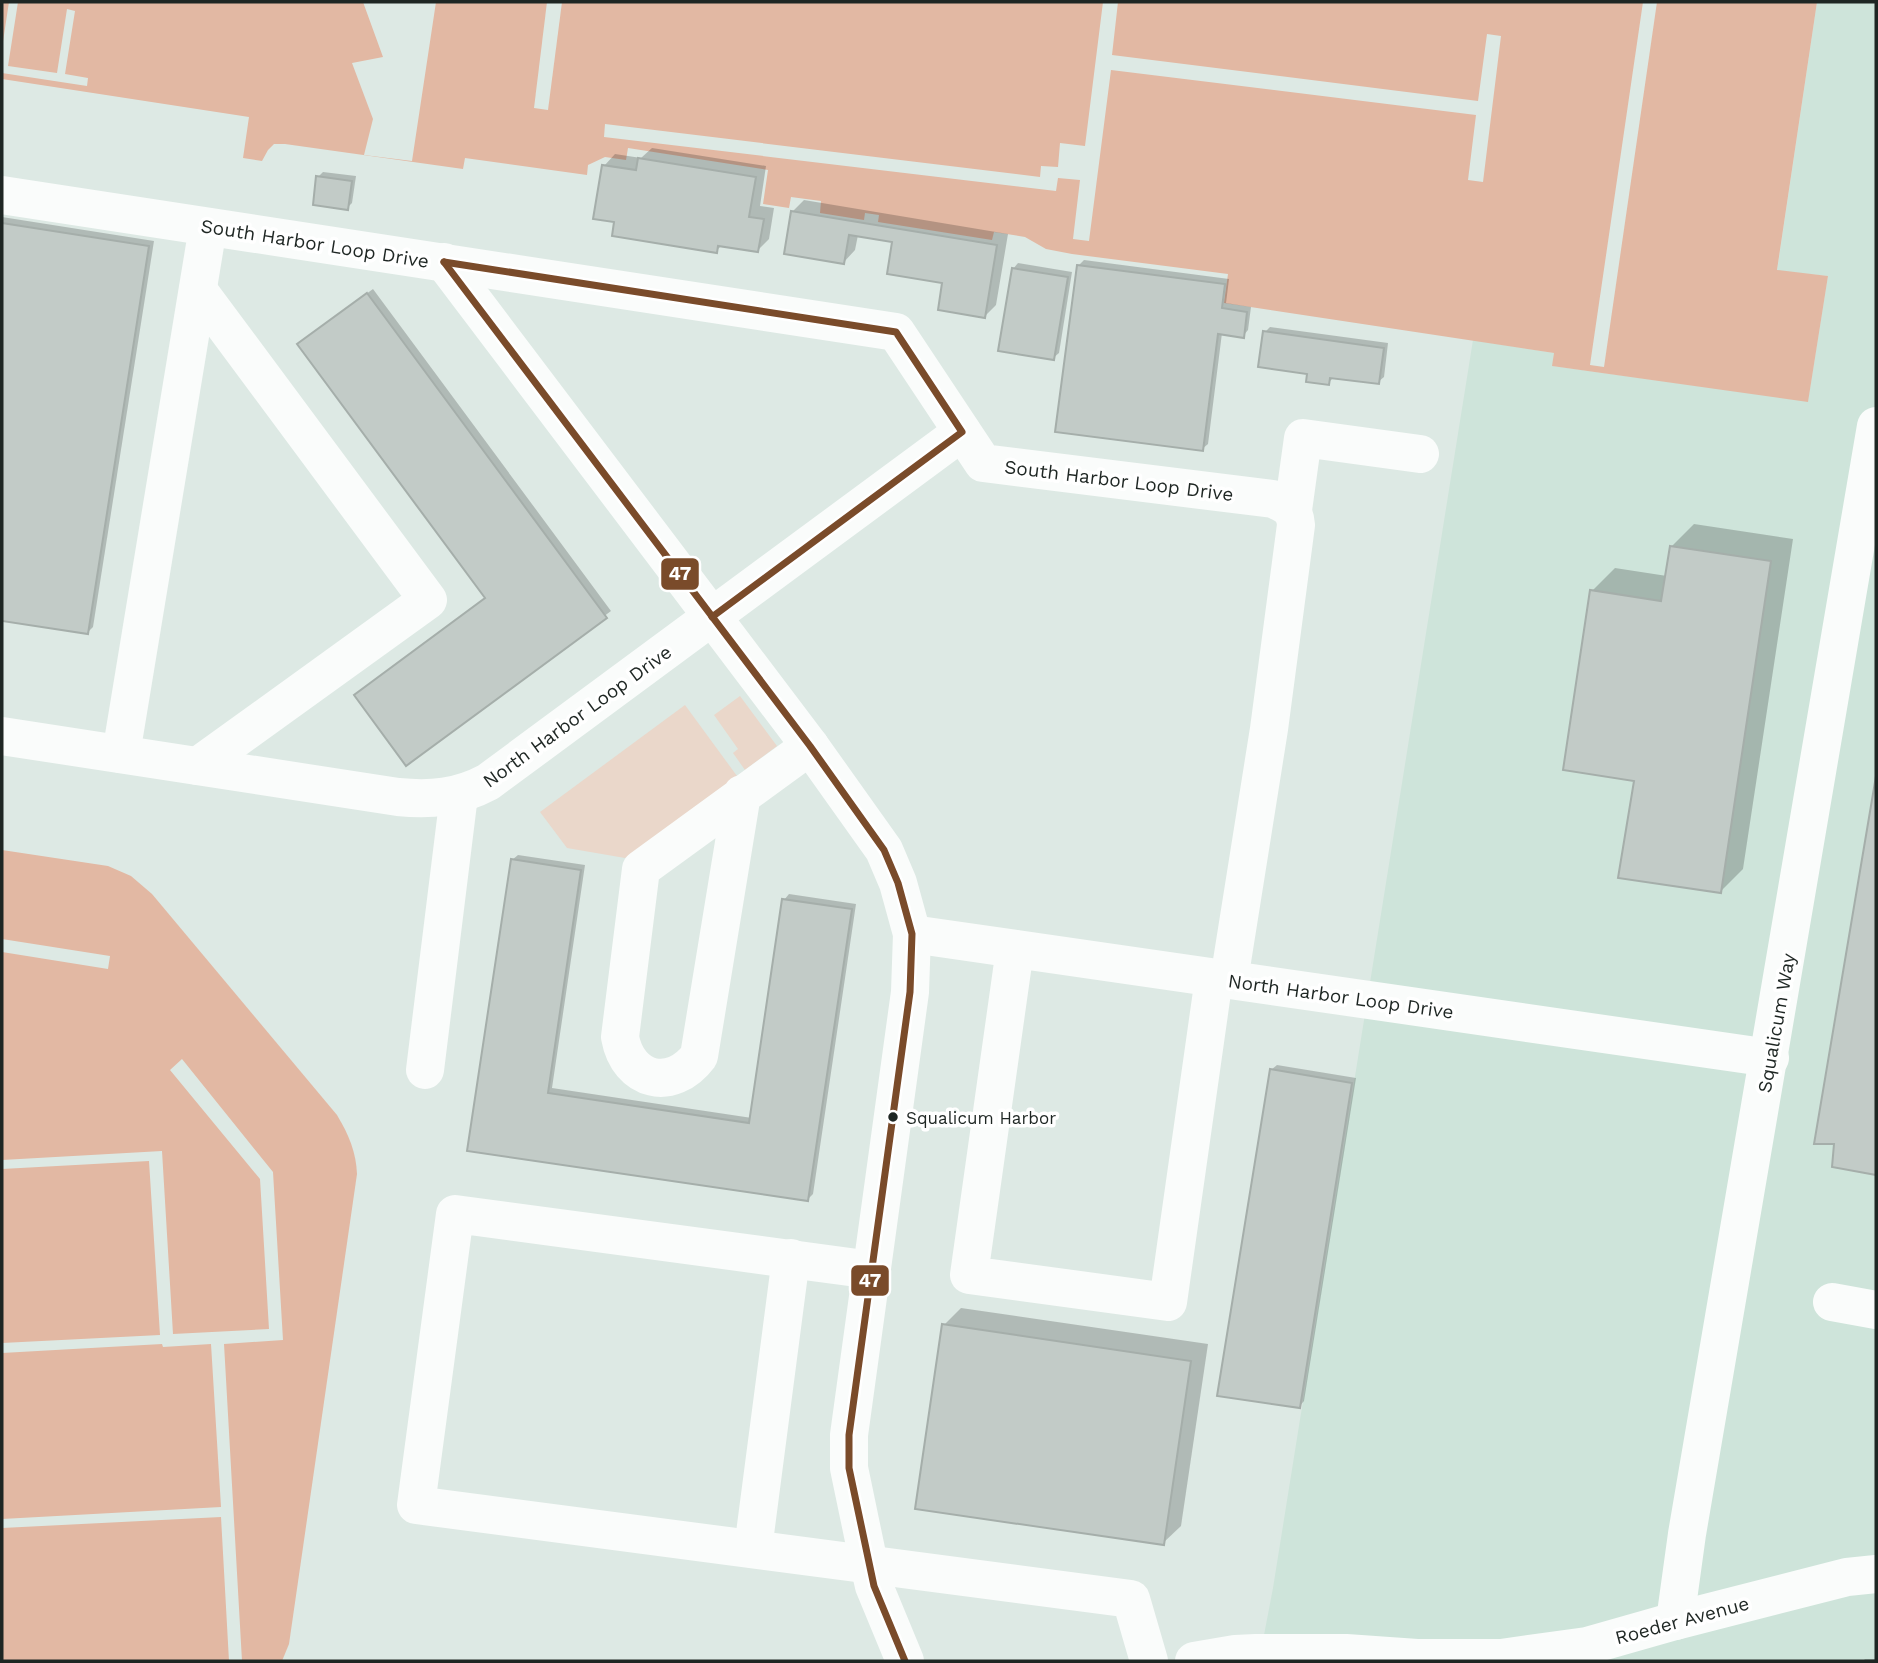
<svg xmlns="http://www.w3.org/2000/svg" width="1878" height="1663" viewBox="0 0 1878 1663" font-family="'Work Sans',sans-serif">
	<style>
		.built { fill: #cee4da }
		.green { fill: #ead7ca }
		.water { fill: #e2b8a3 }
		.pier { fill: #dde9e4 }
		.shadow { fill: #0003 }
		.building { fill: #c2cbc7; stroke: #a5aeaa; stroke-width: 2 }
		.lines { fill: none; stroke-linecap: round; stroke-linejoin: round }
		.minor { stroke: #fafcfb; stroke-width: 38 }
		.bus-1-casing { stroke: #fff; stroke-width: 12 }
		.bus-1 { stroke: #7a4b2a; stroke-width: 7 }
		.bus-dot { fill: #1e2623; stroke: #fff; stroke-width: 2.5 }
		.labels { text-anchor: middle; stroke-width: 7; stroke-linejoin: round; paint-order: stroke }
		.bus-label { font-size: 17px; fill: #1e2623; stroke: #fff; text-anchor: start }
		.street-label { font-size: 19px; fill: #1e2623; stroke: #fff }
		.line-badge { stroke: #fff; stroke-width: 2.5 }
		.badge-label { font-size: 19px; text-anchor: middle; font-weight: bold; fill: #fff }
	</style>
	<rect width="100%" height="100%" fill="#dde9e4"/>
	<polygon class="built" points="1817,2 1876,2 1876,1661 1259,1661 1273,1588 1473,340 1554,353 1553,366 1808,401 1828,276 1777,271"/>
	<g class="green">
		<polygon points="740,696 777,746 745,770 733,753 738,749 714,715"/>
		<polygon points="685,705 737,776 625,858 567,848 540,812"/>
	</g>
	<g class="water">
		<polygon points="2,2 1817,2 1777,270 1828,276 1808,402 1552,366 1554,353 1224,303 1228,274 1072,254 1046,249 1025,237 994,232 992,240 878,222 879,215 865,213 864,220 820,213 821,201 791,197 789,208 763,204 768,170 628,148 626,160 605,157 588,165 587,175 465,158 463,169 285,144 274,144 268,150 262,161 243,158 249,117 2,79"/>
		<path d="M 2,850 L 108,866 L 131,876 L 152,894 L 337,1115 C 349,1135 356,1152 357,1174 L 289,1644 L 282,1661 L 2,1661 Z"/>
	</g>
	<g class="pier">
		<polygon points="9,2 18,2 8,66 57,73 67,9 75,11 65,74 88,78 87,86 2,73 2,48"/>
		<polygon points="363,2 436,2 412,161 364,155 373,119 352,63 383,57"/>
		<polygon points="547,2 562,2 548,110 534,108"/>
		<polygon points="1103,2 1118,2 1112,55 1478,101 1487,34 1501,36 1483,182 1468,180 1476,115 1111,70 1089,241 1073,239 1080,180 1058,178 1056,191 604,137 605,124 1040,177 1041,166 1058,167 1060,143 1085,146"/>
		<polygon points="1643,2 1657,2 1604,367 1590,365"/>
		<polygon points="2,939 110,956 108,969 2,952"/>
		<polygon points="182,1059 273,1172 283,1340 224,1344 242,1661 229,1661 221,1517 2,1528 2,1519 221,1507 211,1344 163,1347 162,1344 2,1353 2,1343 160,1335 149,1161 2,1169 2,1160 162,1151 173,1334 269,1329 260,1179 170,1070"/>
	</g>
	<g class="shadow">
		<polygon points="652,148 766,166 760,206 774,208 769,239 758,250 722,245 716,251 616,221 604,166 615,154 641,158"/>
		<polygon points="323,172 356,176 352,203 347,208 318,177"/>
		<polygon points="804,200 1008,234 996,305 985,316 894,241 858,235 855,250 844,262 792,212"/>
		<polygon points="2,217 154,241 93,627 88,632 2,619"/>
		<polygon points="1084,260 1229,279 1226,303 1251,307 1248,330 1243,336 1222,333 1208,444 1202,449 1078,266"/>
		<polygon points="1018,263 1072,272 1059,353 1053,358 1013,269"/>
		<polygon points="373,289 611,611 406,764 486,598 304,339"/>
		<polygon points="1270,327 1388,343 1384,377 1378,382 1333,378 1328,383 1309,372 1265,332"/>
		<polygon points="1694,524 1793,539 1743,869 1720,892 1636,779 1592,591 1615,568 1667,576 1671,547"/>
		<polygon points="1876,787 1876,1173 1834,1166 1836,1142 1816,1142"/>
		<polygon points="518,855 585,865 552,1088 752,1118 784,900 789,894 856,904 813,1194 808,1199 469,1150 512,860"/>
		<polygon points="1277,1065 1356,1078 1304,1401 1299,1407 1271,1070"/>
		<polygon points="961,1308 1208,1344 1181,1526 1163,1543 944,1325"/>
		<polygon points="1865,1659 1876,1659 1876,1661 1863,1661"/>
	</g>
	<g class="building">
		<polygon points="638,158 756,177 749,217 764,219 758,252 718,246 717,253 612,236 614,222 593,219 602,165 636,170"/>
		<polygon points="316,176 352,181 348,210 313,205"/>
		<polygon points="791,211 997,245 985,318 938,310 942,283 887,274 892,242 849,235 844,264 784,254"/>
		<polygon points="2,223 149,246 88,634 2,621"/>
		<polygon points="1077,265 1225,284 1222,308 1247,312 1244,338 1218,334 1203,451 1055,432"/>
		<polygon points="1012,268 1068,277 1054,360 998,351"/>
		<polygon points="367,293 607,618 406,766 354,695 485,598 297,344"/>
		<polygon points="1263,331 1384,348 1379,384 1330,378 1329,385 1306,382 1307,374 1258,367"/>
		<polygon points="1670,546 1771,561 1721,893 1618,878 1634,781 1563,770 1590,590 1661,601"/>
		<polygon points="1876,776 1876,1175 1832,1167 1834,1144 1814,1144"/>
		<polygon points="511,859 581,870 548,1093 749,1123 782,899 852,909 808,1201 467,1151"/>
		<polygon points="1270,1069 1352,1083 1300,1408 1217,1396"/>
		<polygon points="942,1324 1191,1361 1164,1545 915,1509"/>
	</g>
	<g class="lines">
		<g class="minor">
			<path d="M 2,195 L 896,332 L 983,463 L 1273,499 C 1287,505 1295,509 1296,525 L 1269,729 L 1229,980"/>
			<polyline points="444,262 810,746 884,850 898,883 912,934 910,992 849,1435 849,1468 869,1564 874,1586 905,1661"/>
			<polyline points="198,290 428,600 198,766"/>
			<polyline points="1293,510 1303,438 1420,454"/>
			<path d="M 2,736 L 398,797 C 431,800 458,798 488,782 L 962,432"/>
			<polyline points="121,754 208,227"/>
			<path d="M 742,794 L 699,1056 C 672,1092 628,1082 620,1037 L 641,869 L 810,746"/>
			<polyline points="912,934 1770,1058"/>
			<polyline points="1015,949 969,1275 1168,1302 1214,978"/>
			<polyline points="425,1070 459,795"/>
			<polyline points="872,1270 455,1214 416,1505 1131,1599 1149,1661"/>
			<polyline points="1832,1302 1876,1310"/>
			<polyline points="753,1549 791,1258"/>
			<polyline points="1675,1621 1687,1534 1876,426"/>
			<polyline points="1194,1661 1235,1654 1256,1653 1346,1653 1417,1658 1501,1658 1587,1646 1675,1621 1847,1577 1876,1574"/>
		</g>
		<defs>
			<g id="bus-1">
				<polyline points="444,262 810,746 884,850 898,883 912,934 910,992 849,1435 849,1468 874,1586 905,1661"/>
				<polyline points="444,262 896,332 962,432 712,617"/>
			</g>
		</defs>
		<use href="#bus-1" class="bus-1-casing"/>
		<use href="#bus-1" class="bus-1"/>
	</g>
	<circle class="bus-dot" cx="893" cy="1117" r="6"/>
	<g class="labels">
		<g class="bus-label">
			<text x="906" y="1124">Squalicum Harbor</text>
		</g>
		<g class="street-label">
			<text transform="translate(315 243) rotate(9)" y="7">South Harbor Loop Drive</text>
			<text transform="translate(1119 480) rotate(7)" y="7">South Harbor Loop Drive</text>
			<text transform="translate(577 716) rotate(-36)" y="7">North Harbor Loop Drive</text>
			<text transform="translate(1341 996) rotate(8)" y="7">North Harbor Loop Drive</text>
			<text transform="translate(1776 1023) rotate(-80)" y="7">Squalicum Way</text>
			<text transform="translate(1682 1620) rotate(-15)" y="7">Roeder Avenue</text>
		</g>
	</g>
	<g class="line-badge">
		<rect x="660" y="557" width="40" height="34" rx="7" fill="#7a4b2a"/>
		<rect x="850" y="1264" width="40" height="33" rx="7" fill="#7a4b2a"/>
	</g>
	<g class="badge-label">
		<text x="680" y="580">47</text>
		<text x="870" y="1287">47</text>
	</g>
	<rect width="1878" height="1663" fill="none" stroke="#1e2623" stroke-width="7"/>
</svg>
